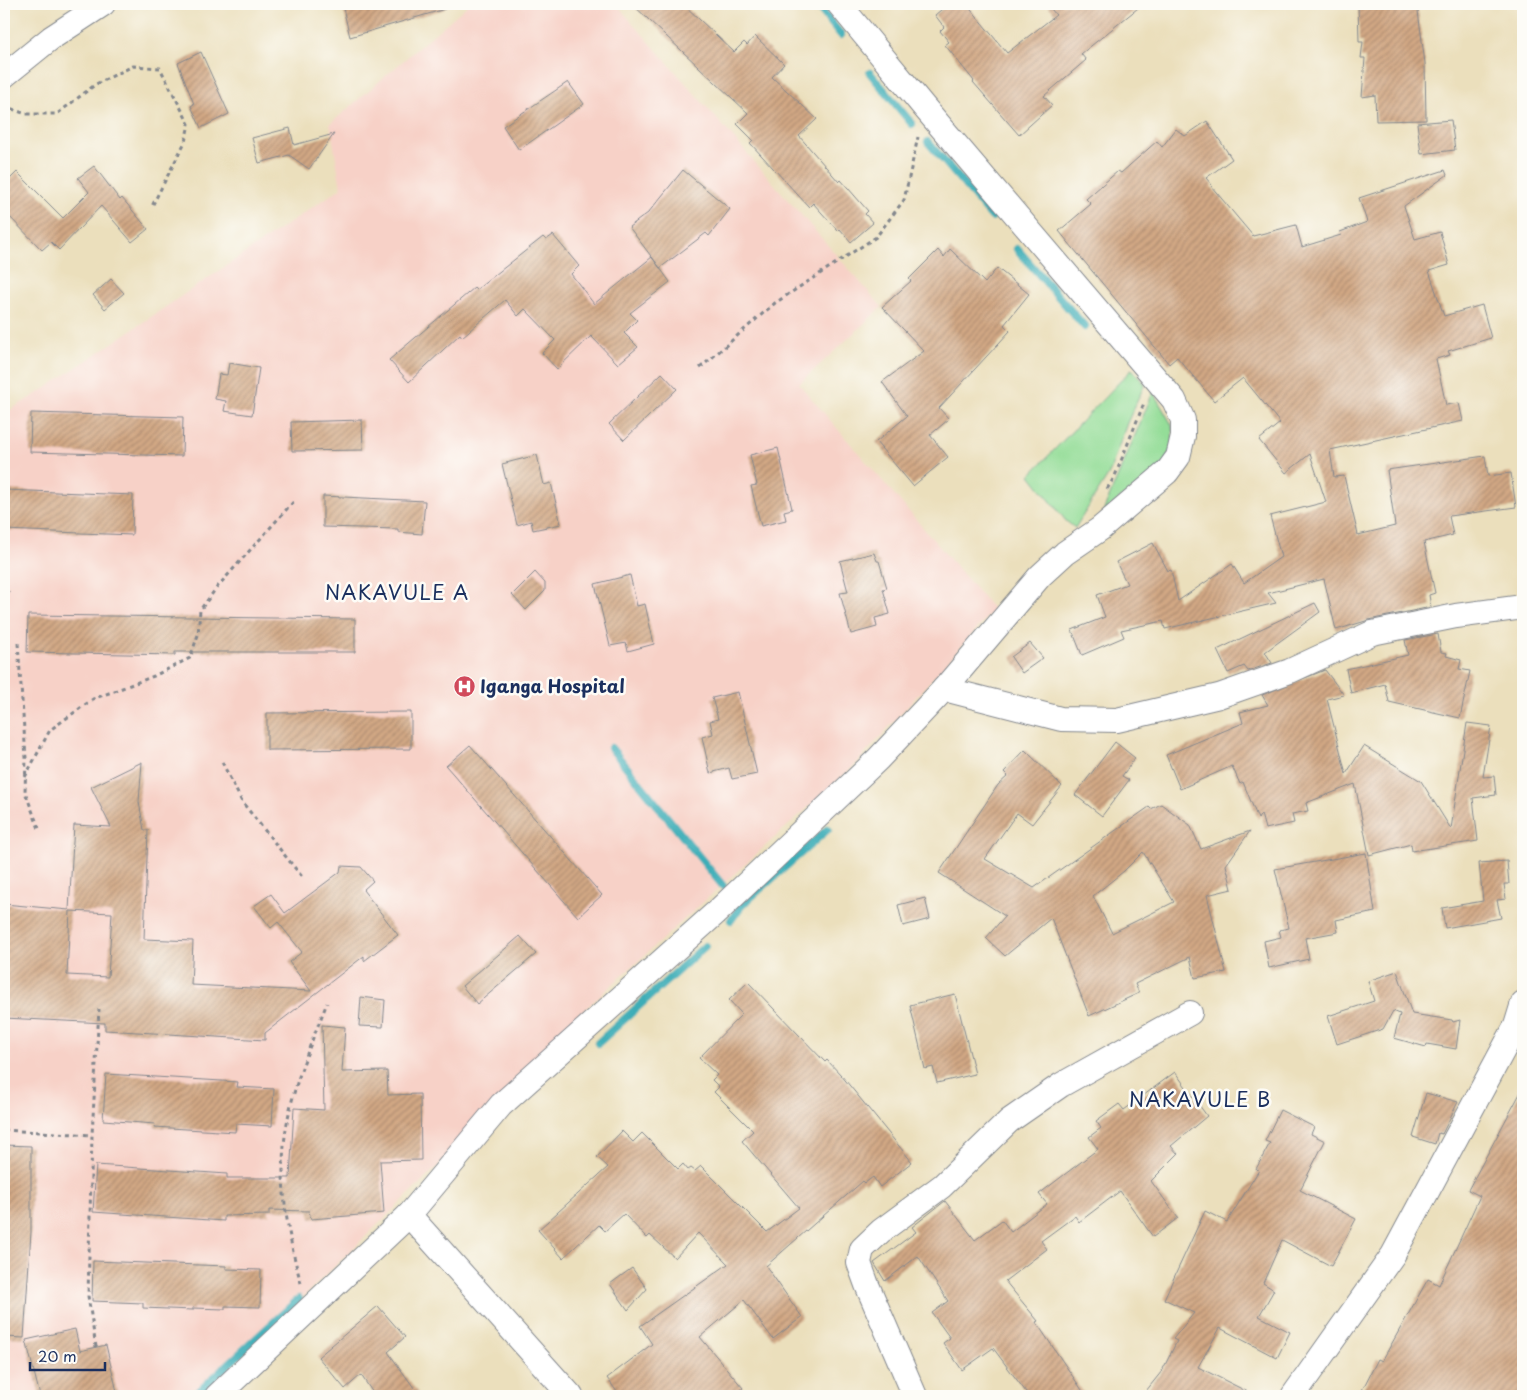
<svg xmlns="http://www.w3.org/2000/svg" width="1527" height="1400" viewBox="0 0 1527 1400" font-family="'Playpen Sans',sans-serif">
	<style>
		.built { fill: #f7d1c7 }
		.green { fill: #94dd98; stroke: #58867b }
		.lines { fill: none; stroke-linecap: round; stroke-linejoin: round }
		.stream { stroke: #3cadb7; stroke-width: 8 }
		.building { fill: url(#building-hatch); fill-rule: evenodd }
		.street-casing { stroke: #83878d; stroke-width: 26 }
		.path { stroke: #83878d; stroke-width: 3; stroke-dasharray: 4 4; stroke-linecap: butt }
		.street { stroke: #fff; stroke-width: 24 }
		.labels { text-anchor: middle; stroke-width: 5; stroke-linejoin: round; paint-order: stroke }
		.poi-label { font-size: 18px; font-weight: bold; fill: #1b2f5e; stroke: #fdfcf7; text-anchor: start }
		.quarter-label { font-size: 20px; letter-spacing: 1px; fill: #1b2f5e; stroke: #fdfcf7 }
	</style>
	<defs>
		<pattern id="building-hatch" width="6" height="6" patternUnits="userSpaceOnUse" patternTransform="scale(1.25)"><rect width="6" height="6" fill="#d2a884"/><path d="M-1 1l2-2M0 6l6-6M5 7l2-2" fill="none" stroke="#aa896f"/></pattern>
	</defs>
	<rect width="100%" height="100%" fill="#fdfcf7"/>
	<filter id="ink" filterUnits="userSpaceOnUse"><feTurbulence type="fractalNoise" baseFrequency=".02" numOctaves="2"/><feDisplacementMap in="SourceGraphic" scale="10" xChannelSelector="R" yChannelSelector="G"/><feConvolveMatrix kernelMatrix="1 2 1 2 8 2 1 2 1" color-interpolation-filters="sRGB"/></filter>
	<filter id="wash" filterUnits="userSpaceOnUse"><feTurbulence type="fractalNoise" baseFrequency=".0096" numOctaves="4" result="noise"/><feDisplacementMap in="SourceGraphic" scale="20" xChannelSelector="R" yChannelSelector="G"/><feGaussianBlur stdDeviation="1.12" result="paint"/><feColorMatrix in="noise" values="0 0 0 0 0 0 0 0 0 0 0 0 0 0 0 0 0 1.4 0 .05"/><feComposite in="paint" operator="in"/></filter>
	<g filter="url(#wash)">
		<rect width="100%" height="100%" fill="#ebdfbc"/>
		<polygon class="built" points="469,4 616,4 882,307 799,384 994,610 856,764 551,1040 462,1143 201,1396 4,1396 4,414 46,388 341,188 330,124"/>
		<g class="green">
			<polygon points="1132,369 1145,384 1127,423 1109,474 1075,528 1066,521 1030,475"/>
			<polygon points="1153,392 1172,425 1173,443 1164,465 1103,512"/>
		</g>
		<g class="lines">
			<g class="stream">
				<polyline points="816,4 841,35"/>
				<polyline points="870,73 912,124"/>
				<polyline points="928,142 992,217"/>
				<polyline points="1017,249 1085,327"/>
				<polyline points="611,748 723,886"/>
				<polyline points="731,920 741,906 828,829"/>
				<polyline points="598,1043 705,946"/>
				<polyline points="194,1396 299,1299"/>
			</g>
		</g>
		<g id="blocks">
			<g class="building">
				<polygon points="342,4 444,4 445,9 350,37"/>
				<polygon points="632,4 683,4 734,52 744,42 747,45 755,36 784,64 772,77 817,119 799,136 839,182 841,180 868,211 865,214 873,223 851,242 840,229 838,231 813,203 809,207 750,143 753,140 737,124 748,113"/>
				<polygon points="948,4 966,4 1007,53 1056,15 1047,4 1143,4 1081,54 1086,60 1044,96 1052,105 1019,135 973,82 974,81 945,45 949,42 940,31 944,27 935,15"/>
				<polygon points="1358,4 1417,4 1425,63 1426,120 1376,121 1375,95 1362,97 1365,58 1361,58 1363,42 1359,42"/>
				<polygon points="201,52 229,114 201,128 191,106 194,104 178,63"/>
				<polygon points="568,82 584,104 519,150 503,126"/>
				<polygon points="1451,120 1455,150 1421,154 1417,123"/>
				<polygon points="1207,121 1232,159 1206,178 1212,185 1211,186 1253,236 1296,225 1302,247 1341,235 1340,232 1367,222 1359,198 1445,170 1447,175 1404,206 1415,239 1440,232 1449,265 1429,271 1444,316 1482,305 1491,338 1448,351 1450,355 1436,359 1446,405 1459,403 1463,421 1330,450 1334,477 1344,476 1358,535 1395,526 1387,470 1485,456 1488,476 1511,473 1516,507 1449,516 1453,535 1424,542 1435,593 1429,595 1431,607 1369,620 1336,630 1324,579 1268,593 1276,603 1165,629 1163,621 1121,630 1124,637 1082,655 1072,630 1105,617 1097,595 1127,584 1116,562 1153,543 1168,571 1171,570 1178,601 1232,564 1244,583 1281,557 1270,516 1326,502 1310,454 1286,473 1259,440 1280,423 1243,378 1214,401 1177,357 1169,364 1059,231 1091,204 1086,199 1118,171 1121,173 1157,141 1162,147 1176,129 1185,136"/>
				<polygon points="290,128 294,145 334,134 309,169 289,155 259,163 252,138"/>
				<polygon points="94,166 120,200 122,198 148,229 132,242 101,206 59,250 51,242 42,250 4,211 4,185 17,172 63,218 89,192 78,178"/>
				<polygon points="683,170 730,209 709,236 706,233 660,268 629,227 648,213"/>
				<polygon points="553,235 579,266 571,274 594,304 652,257 670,282 630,313 637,320 624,333 638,347 618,364 591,336 557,369 542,353 555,340 525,309 518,316 505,300 462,337 460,334 409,382 389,360 474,288 476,290 543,237 546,240"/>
				<polygon points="950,249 985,283 997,268 1029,294 1004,325 1010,331 939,408 949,419 930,435 948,457 913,486 876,442 907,416 882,382 924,351 882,307 911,281 909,279 938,250 944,257"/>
				<polygon points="111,279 124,293 105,309 93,295"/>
				<polygon points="229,363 259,368 252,415 224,411 226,401 215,399 219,374 227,375"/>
				<polygon points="662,373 677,389 624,440 609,424"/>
				<polygon points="31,413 183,417 182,456 30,452"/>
				<polygon points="362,420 363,450 292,451 291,422"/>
				<polygon points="778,448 792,509 784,511 786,520 761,526 751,486 757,485 750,455"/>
				<polygon points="537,455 544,485 551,483 561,524 533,530 531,521 517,525 502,464"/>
				<polygon points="4,490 133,495 132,535 4,530"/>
				<polygon points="323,496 425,501 422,534 398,532 398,529 323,527"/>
				<polygon points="874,553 877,561 879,561 887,588 883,589 890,614 875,618 877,627 851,634 840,593 848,592 840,561"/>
				<polygon points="535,572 545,583 545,591 526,610 512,595"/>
				<polygon points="630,575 637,606 645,604 654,644 628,651 626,643 610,646 595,584"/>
				<polygon points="1315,603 1320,612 1265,652 1272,663 1248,671 1244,666 1228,673 1217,650"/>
				<polygon points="28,615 355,619 355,652 175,652 175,655 27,652"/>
				<polygon points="1438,634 1441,652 1447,653 1446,656 1461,660 1459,669 1470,671 1460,718 1389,702 1385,684 1351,693 1346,669 1408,655 1405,640"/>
				<polygon points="1030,643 1043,658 1022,673 1011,657"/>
				<polygon points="1325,670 1344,695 1327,699 1346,774 1364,746 1421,781 1451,829 1467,723 1491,726 1483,777 1494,776 1496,795 1473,798 1478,841 1412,851 1411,844 1369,855 1355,784 1306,803 1308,811 1292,814 1294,823 1265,829 1261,814 1258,819 1243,782 1240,784 1232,766 1180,789 1166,755 1243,723 1240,712 1268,705 1262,695"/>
				<polygon points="738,692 757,774 732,779 729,768 710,773 702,737 713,734 710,721 718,719 712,698"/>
				<polygon points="411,712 411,749 267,750 267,713"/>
				<polygon points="1115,742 1135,758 1122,776 1129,780 1102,816 1075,795"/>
				<polygon points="470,745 602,895 578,917 446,766"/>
				<path d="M 1025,750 L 1062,786 L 1032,824 L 1017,813 L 985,859 L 1034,888 L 1149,807 L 1151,809 L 1161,804 L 1190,825 L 1201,849 L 1250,831 L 1226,865 L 1232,889 L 1207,895 L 1226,972 L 1195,978 L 1190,957 L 1135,984 L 1139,993 L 1089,1016 L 1051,918 L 1005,956 L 986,938 L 1005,916 L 939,873 L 998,785 L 1008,776 L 1004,772 ZM 1143,852 L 1174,902 L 1112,933 L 1093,896 L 1124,871 Z"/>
				<path d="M 142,762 L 139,802 L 144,830 L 148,830 L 144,939 L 193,941 L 191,985 L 311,991 L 289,962 L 302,952 L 278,922 L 271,928 L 254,906 L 271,894 L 285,913 L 340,872 L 341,866 L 361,867 L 373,881 L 363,890 L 398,935 L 364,961 L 364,956 L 265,1033 L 265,1040 L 105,1030 L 105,1023 L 4,1018 L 4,904 L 69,910 L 74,825 L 111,827 L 91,787 ZM 70,911 L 112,913 L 108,977 L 67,975 Z"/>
				<polygon points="1366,853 1375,912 1336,920 1338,932 1305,938 1309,959 1269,968 1264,941 1281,937 1279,930 1289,928 1275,869"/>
				<polygon points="1507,861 1509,884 1504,884 1506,899 1497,900 1501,918 1445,928 1442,908 1483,901 1479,863"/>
				<polygon points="925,898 930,919 903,926 898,905"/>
				<polygon points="520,936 536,954 477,1004 462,986"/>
				<polygon points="1397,971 1412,1014 1452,1020 1453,1022 1460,1020 1456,1049 1427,1044 1426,1047 1394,1038 1400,1014 1393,1011 1383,1029 1337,1044 1328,1016 1374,1001 1368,981"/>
				<polygon points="748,982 825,1062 827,1060 841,1075 912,1162 880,1187 873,1177 865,1183 863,1181 766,1266 802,1317 773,1339 744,1300 700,1337 743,1388 733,1396 620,1396 607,1378 652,1344 640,1326 728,1264 698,1233 675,1258 650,1235 647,1238 624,1214 605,1231 599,1225 563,1258 538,1230 608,1167 597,1157 622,1131 633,1142 642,1133 678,1169 683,1164 688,1170 691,1168 695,1171 701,1166 767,1232 799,1208 742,1141 753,1131 714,1092 719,1087 712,1080 717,1075 699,1058 742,1014 729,1000"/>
				<polygon points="955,994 975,1074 937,1083 933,1067 925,1069 910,1005"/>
				<polygon points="361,997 385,1000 383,1027 359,1026"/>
				<polygon points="322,1025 345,1027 342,1072 387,1071 388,1095 420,1094 421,1160 380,1161 384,1213 311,1219 309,1211 269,1210 269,1215 224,1216 224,1221 93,1212 96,1165 227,1174 227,1178 290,1178 294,1108 324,1110"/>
				<polygon points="1175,1072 1207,1116 1171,1146 1178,1154 1151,1181 1178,1218 1153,1237 1120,1191 1079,1222 1075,1216 1041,1241 1047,1249 1005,1281 1038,1321 1036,1322 1086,1396 1029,1396 993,1348 962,1370 943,1343 950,1338 932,1313 948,1301 918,1256 885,1281 874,1263 916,1232 912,1227 945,1201 975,1240 1002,1220 1011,1232 1047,1204 1039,1194 1098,1149 1089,1137 1101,1128 1096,1121 1119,1104 1124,1110"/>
				<polygon points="106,1074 238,1082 237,1087 274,1089 272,1126 236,1124 235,1132 154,1127 155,1124 103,1120"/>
				<polygon points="1523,1088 1523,1396 1359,1396 1378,1359 1382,1361 1428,1279 1439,1285 1480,1196 1468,1190"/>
				<polygon points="1426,1093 1458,1102 1442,1134 1438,1133 1435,1144 1413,1137"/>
				<polygon points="1280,1110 1314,1127 1311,1134 1325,1141 1300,1190 1356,1219 1331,1266 1282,1240 1263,1283 1274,1290 1259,1316 1290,1332 1277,1358 1220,1328 1198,1367 1256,1396 1142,1396 1162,1371 1177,1341 1173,1339 1194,1313 1164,1299 1205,1211 1227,1222 1259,1170 1256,1169 1270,1143 1265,1141"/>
				<polygon points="4,1145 31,1146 31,1232 24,1338 4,1337"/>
				<polygon points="93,1261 226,1266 226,1269 261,1270 260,1307 225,1306 225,1309 193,1308 193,1310 143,1308 143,1303 92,1301"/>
				<polygon points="632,1268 647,1289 628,1310 610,1284"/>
				<polygon points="378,1306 405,1337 388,1352 420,1396 375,1396 361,1375 345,1389 318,1357"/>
				<polygon points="75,1329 80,1351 106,1345 118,1396 40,1396 26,1340"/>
			</g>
		</g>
	</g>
	<g filter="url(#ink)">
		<use href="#blocks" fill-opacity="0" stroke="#83878d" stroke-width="1"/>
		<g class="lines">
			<defs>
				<g id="street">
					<polyline points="4,76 51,38 103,4"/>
					<polyline points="944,689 1061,719 1117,720 1219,696 1290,671 1372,633 1456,616 1523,607"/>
					<polyline points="409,1215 571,1396"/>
					<polyline points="217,1396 409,1215 501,1105 719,910 878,759 944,689 1040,576 1065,553 1100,529 1167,472 1178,457 1183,436 1183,420 1174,400 924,107 839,4"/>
					<polyline points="915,1396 867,1285 859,1263 862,1249 881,1231 942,1186 1009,1121 1061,1085 1190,1013"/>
					<polyline points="1293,1396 1393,1255 1516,1026 1523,1003"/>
				</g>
			</defs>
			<use href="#street" class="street-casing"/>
			<g class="path">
				<polyline points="4,106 26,114 57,114 96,84 133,66 160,68 189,124 185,142 151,208"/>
				<polyline points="700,368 775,303 876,237 904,200 918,137"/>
				<polyline points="1107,489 1115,476 1144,403"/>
				<polyline points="4,585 9,592"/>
				<polyline points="18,643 26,758 25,792 40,831"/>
				<polyline points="222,762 242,802 303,878"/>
				<polyline points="25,777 50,730 93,699 154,676 190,658 198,635 200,610 218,586 295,500"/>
				<polyline points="4,1130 92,1135"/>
				<path d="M 301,1283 C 287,1234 278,1179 286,1129 C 293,1085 311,1043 327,1003"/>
				<polyline points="96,1347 88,1296 92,1135 99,1009"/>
			</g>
			<use href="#street" class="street"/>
		</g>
	</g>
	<defs>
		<symbol id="hospital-disc" viewBox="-11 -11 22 22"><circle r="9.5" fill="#d1495b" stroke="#fdfcf7"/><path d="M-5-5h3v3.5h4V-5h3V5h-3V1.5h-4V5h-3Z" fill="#fff"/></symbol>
	</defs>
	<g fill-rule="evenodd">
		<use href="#hospital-disc" x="452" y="674" width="25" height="25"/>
	</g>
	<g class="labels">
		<g class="poi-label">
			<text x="480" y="693">Iganga Hospital</text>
		</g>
		<g class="quarter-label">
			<text x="397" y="600">NAKAVULE A</text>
			<text x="1200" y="1107">NAKAVULE B</text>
		</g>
	</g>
	<rect width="1527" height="1400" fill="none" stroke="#fdfcf7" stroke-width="20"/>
	<path d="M30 1362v8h75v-8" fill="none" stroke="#1b2f5e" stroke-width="2.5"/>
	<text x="38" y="1362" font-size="15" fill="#1b2f5e" stroke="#fdfcf7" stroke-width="4" paint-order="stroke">20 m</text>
</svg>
